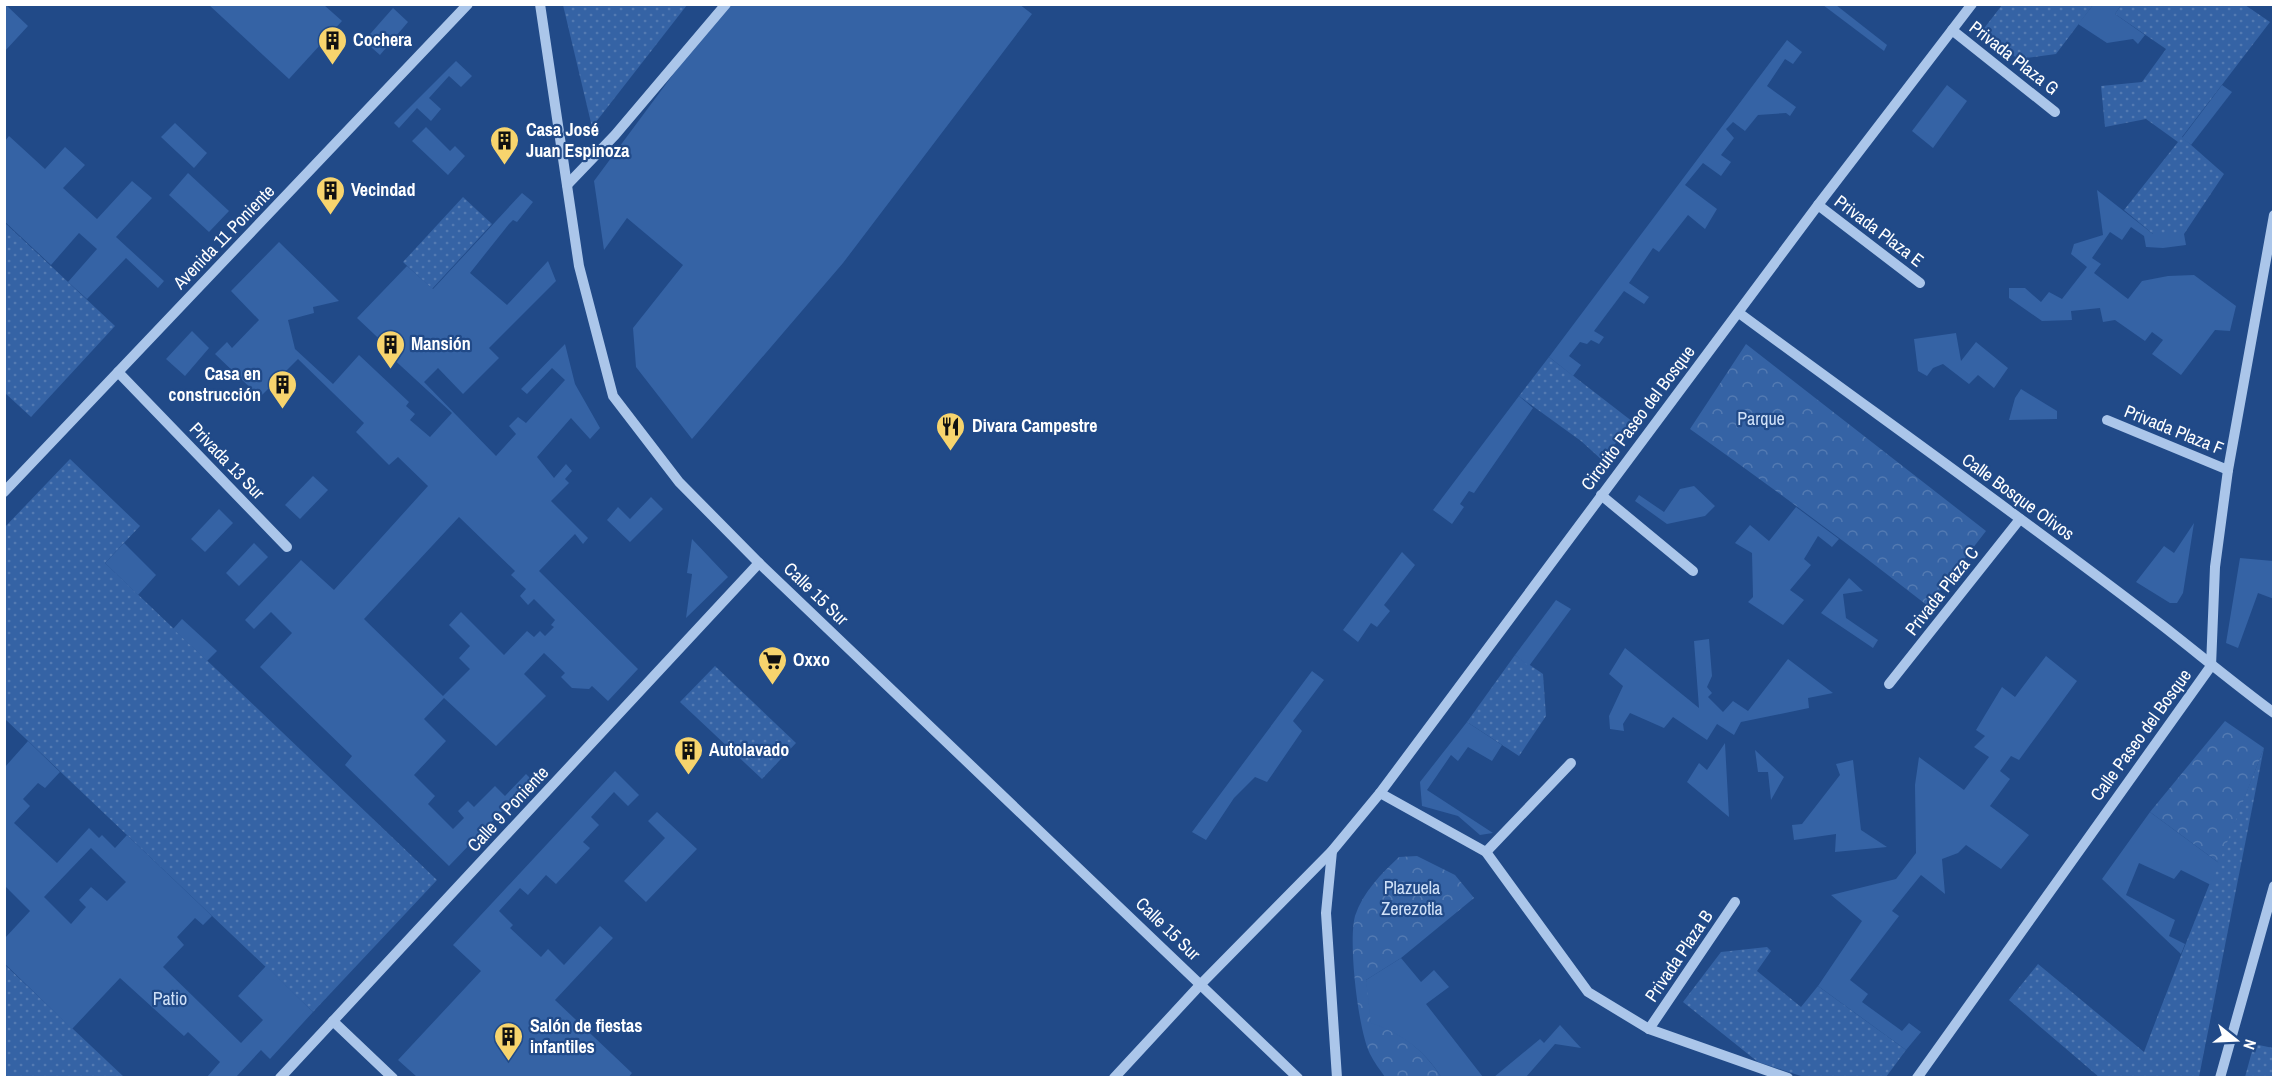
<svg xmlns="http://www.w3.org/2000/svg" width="2278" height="1082" viewBox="0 0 2278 1082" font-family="'Archivo Narrow',sans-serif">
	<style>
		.grass { fill: url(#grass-dots) }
		.park { fill: url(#park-crowns) }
		.garden { fill: #3563a5; fill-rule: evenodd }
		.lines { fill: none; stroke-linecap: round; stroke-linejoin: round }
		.minor { stroke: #abc6ea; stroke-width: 10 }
		.labels { text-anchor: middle; stroke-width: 4.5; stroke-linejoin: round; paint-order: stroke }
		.poi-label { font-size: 18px; font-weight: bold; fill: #fff; stroke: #214a88; text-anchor: start }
		.street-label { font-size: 18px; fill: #fff; stroke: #214a88 }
		.park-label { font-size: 18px; fill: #d0e1f8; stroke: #214a88 }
	</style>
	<defs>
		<pattern id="grass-dots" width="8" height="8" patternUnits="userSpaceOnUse" patternTransform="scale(1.5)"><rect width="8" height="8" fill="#3563a5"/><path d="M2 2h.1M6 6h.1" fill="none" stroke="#537ab2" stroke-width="1.8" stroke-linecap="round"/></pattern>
		<pattern id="park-crowns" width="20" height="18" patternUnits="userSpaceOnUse" patternTransform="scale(1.5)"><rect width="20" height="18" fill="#3563a5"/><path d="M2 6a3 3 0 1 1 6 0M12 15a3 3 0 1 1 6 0" fill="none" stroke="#537ab2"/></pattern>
	</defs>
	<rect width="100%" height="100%" fill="#214a88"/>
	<g class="grass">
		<polygon points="563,5 687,5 592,127"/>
		<polygon points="2002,5 2002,4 2093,5 2056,54 2018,59 1982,31"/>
		<polygon points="2121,5 2245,5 2270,22 2182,137 2224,174 2184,234 2153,234 2124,210 2178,142 2146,119 2105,127 2101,86 2142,82 2166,49 2115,14"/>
		<polygon points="463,197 492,224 432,289 403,262"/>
		<polygon points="4,222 115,326 31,417 5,393"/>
		<polygon points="1549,357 1633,422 1602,460 1581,441 1519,396"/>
		<polygon points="70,459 140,526 105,563 437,880 313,1012 5,719 4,528"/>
		<polygon points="1515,655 1543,674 1546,716 1519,756 1467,722"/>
		<polygon points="715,666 796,743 762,779 680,702"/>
		<path d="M 2264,748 L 2199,1077 L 2099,1077 L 2009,1000 L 2038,964 L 2144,1052 C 2182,950 2224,849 2264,748 Z"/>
		<polygon points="1767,947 1771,951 1757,971 1801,1007 1818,986 1906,1050 1886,1077 1804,1077 1758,1062 1683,1002 1721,952"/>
		<polygon points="4,964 124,1077 5,1077"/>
		<polygon points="2254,1044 2273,1048 2273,1077 2245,1077"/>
	</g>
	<g class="park">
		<path d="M 1746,344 L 1986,531 L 1928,606 C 1850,545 1770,486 1690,429 Z"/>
		<polygon points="2225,721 2264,748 2219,863 2150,812"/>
		<path d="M 1417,856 L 1455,875 L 1474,898 L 1401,958 L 1366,980 L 1386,1027 C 1407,1037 1429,1057 1441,1077 L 1385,1077 C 1380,1070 1374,1062 1370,1054 C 1358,1030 1348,942 1355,916 C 1363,892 1381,874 1399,857 Z"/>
	</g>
	<g class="garden">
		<polygon points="5,4 28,26 5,51 4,5"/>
		<polygon points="1019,4 1032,14 843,263 692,439 636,367 633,328 683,265 627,218 604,250 594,181 723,7 729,5"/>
		<polygon points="209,5 324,5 342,21 289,79"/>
		<polygon points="1823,5 1836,5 1887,45 1884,51"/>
		<polygon points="2093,5 2121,5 2115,14 2145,35 2138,44 2133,39 2107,43 2078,24"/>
		<polygon points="393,8 408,22 380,55 364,41"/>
		<polygon points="1787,40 1802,52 1793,64 1785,59 1767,86 1796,107 1790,116 1786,113 1758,115 1745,131 1733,122 1726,129 1734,138 1721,155 1731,162 1721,176 1703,163 1685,185 1717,209 1705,229 1688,215 1659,252 1653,248 1629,283 1649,297 1644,304 1624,291 1594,331 1604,337 1599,344 1591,340 1587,344 1580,342 1569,356 1581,365 1573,376 1549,357"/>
		<polygon points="456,61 472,76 461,87 449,76 429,98 441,109 431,121 417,108 399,128 394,123"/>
		<polygon points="1947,85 1967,101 1933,148 1912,131"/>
		<polygon points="2222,85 2232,92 2191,145 2182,138"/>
		<polygon points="175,123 207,153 194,168 161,137"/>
		<polygon points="426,127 450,151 455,146 465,156 448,175 412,141"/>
		<polygon points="9,136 45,169 65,147 85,165 63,188 97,219 132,181 152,198 116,237 164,281 158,288 126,258 87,299 68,282 97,249 79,233 51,265 5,222 5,141"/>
		<polygon points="188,173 229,211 209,232 169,195"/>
		<polygon points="2097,190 2153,234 2184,234 2186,245 2163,248 2146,247 2144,236 2131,227 2122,240 2110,232 2092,258 2101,264 2094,273 2128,299 2142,281 2168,276 2194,275 2236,306 2230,331 2215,330 2181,375 2152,354 2163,340 2152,332 2145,341 2115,320 2103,322 2100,308 2071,311 2072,320 2042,321 2009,298 2009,288 2025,288 2041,302 2049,292 2062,299 2087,267 2071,254 2074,244 2103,235"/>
		<path d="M 522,193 L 533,202 L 517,222 L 513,220 L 509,224 L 470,273 L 507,305 L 548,261 L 556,281 L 489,348 L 499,358 L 463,394 L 438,368 L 424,382 L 496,456 L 516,434 L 509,426 L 518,417 L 526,423 L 565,380 L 552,368 L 527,394 L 521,389 L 565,344 L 575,384 L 600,428 L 590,439 L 571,418 L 537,457 L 554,478 L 566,464 L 572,471 L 565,479 L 569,483 L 551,501 L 588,538 L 583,544 L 575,534 L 539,571 L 638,669 L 608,701 L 592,686 L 589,689 L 572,688 L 561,677 L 565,673 L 544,653 L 524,674 L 546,696 L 496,746 L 444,698 L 424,719 L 446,741 L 414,775 L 435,796 L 428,804 L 453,829 L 464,818 L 458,811 L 468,801 L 474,807 L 495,786 L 505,796 L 526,774 L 532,780 L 449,866 L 345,765 L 352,756 L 260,667 L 292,633 L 271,612 L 254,629 L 245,620 L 301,560 L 334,590 L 428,486 L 398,457 L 389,465 L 356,432 L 364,423 L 298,359 L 260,397 L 215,354 L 227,342 L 232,348 L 259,320 L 231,291 L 279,242 L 339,301 L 313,307 L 314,313 L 288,320 L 295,349 L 333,384 L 359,355 L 409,402 L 406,406 L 415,414 L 410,420 L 430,437 L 452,413 L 389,355 L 392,351 L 357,318 L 407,266 L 433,289 ZM 459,517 L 515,571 L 511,575 L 526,589 L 520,596 L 528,605 L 534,599 L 555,620 L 551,625 L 554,627 L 545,636 L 540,631 L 534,637 L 527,631 L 504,655 L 461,612 L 449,625 L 470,646 L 459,658 L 470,669 L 443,696 L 364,619 Z"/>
		<polygon points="192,331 209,348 185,376 166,359"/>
		<polygon points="1956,333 1961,361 1976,342 2008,368 1994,388 1978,375 1969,384 1943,364 1933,368 1927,376 1918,371 1914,339"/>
		<polygon points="2021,389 2057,411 2057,419 2009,420 2015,398"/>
		<polygon points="1519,396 1533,408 1474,493 1469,491 1460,504 1464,507 1452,524 1433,510"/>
		<polygon points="313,476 328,490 300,519 285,505"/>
		<polygon points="1694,486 1715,506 1705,516 1667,524 1635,501 1639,495 1664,512 1680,489"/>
		<polygon points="651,497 663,509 630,542 607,520 618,507 630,519"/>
		<polygon points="1796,507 1839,539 1832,547 1818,536 1804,559 1811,565 1790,590 1804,600 1783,625 1748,602 1753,597 1752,553 1735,543 1750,525 1769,541"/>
		<polygon points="219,509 233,523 205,552 191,539"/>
		<polygon points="2194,523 2183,593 2177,603 2170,603 2136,582 2164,546 2174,553"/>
		<polygon points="692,539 728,577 686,618 692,574 687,573"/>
		<polygon points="124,543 156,575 138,595 105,563"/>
		<polygon points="254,543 268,557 239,586 226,573"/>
		<polygon points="1402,552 1415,565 1384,605 1390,611 1377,627 1371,623 1358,642 1343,630"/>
		<polygon points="2240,558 2273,561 2274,599 2258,593 2238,648 2226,643"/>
		<polygon points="1849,578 1863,591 1843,594 1846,618 1878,640 1873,648 1821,613"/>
		<polygon points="1556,600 1571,609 1529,666 1515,655"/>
		<polygon points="182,619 217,651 207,661 173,629"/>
		<polygon points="1709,639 1712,676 1707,687 1712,693 1708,697 1723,712 1733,701 1748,711 1788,659 1833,693 1808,698 1809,708 1741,722 1734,735 1717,724 1707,740 1673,717 1664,728 1630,713 1623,724 1624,731 1610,729 1609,716 1623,686 1609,674 1625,648 1699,708 1694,641"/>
		<polygon points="2046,656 2077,681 2019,760 2011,756 2000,771 2010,779 1990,806 2029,835 2001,869 1966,845 1958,853 1942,859 1945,894 1921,875 1892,911 1899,916 1850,980 1868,994 1862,1002 1902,1031 1909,1023 1921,1032 1906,1050 1818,986 1862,921 1831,895 1896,879 1916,853 1915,785 1919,757 1964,790 1989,757 1974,747 1985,736 1976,730 2002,687 2015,697"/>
		<polygon points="1312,671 1324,680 1293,721 1302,731 1267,782 1255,777 1234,798 1206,840 1192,832"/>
		<polygon points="1467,722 1502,745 1492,761 1468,747 1458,761 1451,755 1427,790 1493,833 1480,835 1458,816 1422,806 1420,782"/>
		<path d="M 28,741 L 60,772 L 45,788 L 38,783 L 23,799 L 30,806 L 14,823 L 57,863 L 89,828 L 99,838 L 102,835 L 115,848 L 127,835 L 212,916 L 203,925 L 195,918 L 177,937 L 184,945 L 163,967 L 241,1043 L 263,1020 L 238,996 L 266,966 L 313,1012 L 270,1059 L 261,1050 L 236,1077 L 207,1077 L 220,1062 L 188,1032 L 184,1036 L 120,978 L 72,1029 L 5,964 L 5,938 L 30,911 L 5,886 L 5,767 ZM 91,848 L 126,882 L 107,901 L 91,887 L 79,900 L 86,907 L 71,924 L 44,897 Z"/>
		<polygon points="1725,743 1729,817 1687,782 1699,763 1707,770"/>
		<polygon points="1755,750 1784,777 1771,800 1768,772 1758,772"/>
		<polygon points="1853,760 1861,830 1887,847 1835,852 1836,834 1794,840 1792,825 1802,824 1840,775 1836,764"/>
		<polygon points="615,771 639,795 628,806 614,792 591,817 599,825 583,842 590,848 556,884 546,875 528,895 520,888 499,911 513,925 510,928 541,957 548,949 564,965 600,926 613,938 555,1000 632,1073 628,1078 417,1077 398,1060 481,971 453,945"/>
		<polygon points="657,812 697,849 646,902 624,881 665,838 648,821"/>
		<polygon points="2150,812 2219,863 2211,885 2181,870 2174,879 2139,863 2126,895 2175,920 2169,936 2185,944 2181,954 2102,879"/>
		<path d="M 1401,958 L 1421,982 L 1434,970 L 1449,987 L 1426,1004 L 1483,1077 L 1441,1077 C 1426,1052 1400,1032 1371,1023 L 1366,980 Z"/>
		<polygon points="1560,1025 1581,1048 1555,1044 1526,1077 1494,1077 1540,1039 1544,1043"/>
	</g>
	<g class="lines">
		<g class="minor">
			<polyline points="540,4 579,266 613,396 679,482 759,563 1298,1078"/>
			<polyline points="1952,30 2055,112"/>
			<polyline points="567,185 615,135 726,4"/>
			<polyline points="1818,205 1920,283"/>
			<path d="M 1739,313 C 1880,417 2024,519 2163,626 C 2200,655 2236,685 2274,713"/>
			<polyline points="118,372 287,547"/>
			<polyline points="2107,420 2228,470"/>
			<polyline points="4,492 468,4"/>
			<polyline points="1601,495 1693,571"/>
			<polyline points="1889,684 2020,519"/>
			<polyline points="1380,793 1486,852 1588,992 1649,1029 1788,1078"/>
			<polyline points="1332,851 1326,913 1337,1078"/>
			<polyline points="1486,852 1571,763"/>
			<polyline points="333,1021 393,1078"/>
			<polyline points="1649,1029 1735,902"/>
			<polyline points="280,1078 759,563"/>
			<polyline points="1114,1078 1201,984 1332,851 1380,793 1818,205 1972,4"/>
			<polyline points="1917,1078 2211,666 2215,567 2228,470 2274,215"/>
			<polyline points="2220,1078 2274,886"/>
		</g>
	</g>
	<defs>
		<symbol id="building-pin" viewBox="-11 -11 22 30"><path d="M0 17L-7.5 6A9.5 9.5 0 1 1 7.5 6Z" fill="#f7d46d" stroke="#214a88"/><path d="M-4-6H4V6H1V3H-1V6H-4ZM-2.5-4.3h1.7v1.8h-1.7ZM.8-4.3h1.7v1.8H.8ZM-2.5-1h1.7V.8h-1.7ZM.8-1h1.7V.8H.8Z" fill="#111"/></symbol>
		<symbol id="restaurant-pin" viewBox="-11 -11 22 30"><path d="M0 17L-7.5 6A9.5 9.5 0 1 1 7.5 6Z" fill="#f7d46d" stroke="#214a88"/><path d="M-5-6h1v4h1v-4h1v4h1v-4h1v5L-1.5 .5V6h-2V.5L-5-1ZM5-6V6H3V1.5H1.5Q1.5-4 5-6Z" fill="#111"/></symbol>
		<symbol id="supermarket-pin" viewBox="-11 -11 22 30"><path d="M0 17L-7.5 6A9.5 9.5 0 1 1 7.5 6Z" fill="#f7d46d" stroke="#214a88"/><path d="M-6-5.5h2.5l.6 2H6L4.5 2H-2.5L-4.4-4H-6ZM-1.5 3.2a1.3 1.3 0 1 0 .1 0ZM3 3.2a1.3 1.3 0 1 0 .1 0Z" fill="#111"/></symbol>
	</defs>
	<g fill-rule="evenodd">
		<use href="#building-pin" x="316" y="24" width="33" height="45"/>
		<use href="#building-pin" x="488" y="124" width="33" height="45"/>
		<use href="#building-pin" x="314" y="174" width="33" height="45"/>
		<use href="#building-pin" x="374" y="328" width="33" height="45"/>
		<use href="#building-pin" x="266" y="368" width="33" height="45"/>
		<use href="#restaurant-pin" x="934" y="410" width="33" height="45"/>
		<use href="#supermarket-pin" x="756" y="644" width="33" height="45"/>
		<use href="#building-pin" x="672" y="734" width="33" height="45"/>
		<use href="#building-pin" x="492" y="1020" width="33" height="45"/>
	</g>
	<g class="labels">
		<g class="poi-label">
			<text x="353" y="46">Cochera</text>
			<text x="526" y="136">Casa José<tspan x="526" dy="21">Juan Espinoza</tspan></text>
			<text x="351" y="196">Vecindad</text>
			<text x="411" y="350">Mansión</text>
			<text x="261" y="380" text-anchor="end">Casa en<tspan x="261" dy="21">construcción</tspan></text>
			<text x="972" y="432">Divara Campestre</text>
			<text x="793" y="666">Oxxo</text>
			<text x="709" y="756">Autolavado</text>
			<text x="530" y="1032">Salón de fiestas<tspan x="530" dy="21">infantiles</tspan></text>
		</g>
		<g class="street-label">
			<text transform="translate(2014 58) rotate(38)" y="6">Privada Plaza G</text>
			<text transform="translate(1879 231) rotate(37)" y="6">Privada Plaza E</text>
			<text transform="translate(224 237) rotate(-46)" y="6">Avenida 11 Poniente</text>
			<text transform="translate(1638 418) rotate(-53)" y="6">Circuito Paseo del Bosque</text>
			<text transform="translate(2174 430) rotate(22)" y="6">Privada Plaza F</text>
			<text transform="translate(227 461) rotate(46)" y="6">Privada 13 Sur</text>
			<text transform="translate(2018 497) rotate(36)" y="6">Calle Bosque Olivos</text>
			<text transform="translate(1942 591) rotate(-52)" y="6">Privada Plaza C</text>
			<text transform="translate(816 594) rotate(44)" y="6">Calle 15 Sur</text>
			<text transform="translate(2141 735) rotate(-54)" y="6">Calle Paseo del Bosque</text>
			<text transform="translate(508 809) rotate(-47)" y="6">Calle 9 Poniente</text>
			<text transform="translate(1168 929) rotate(44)" y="6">Calle 15 Sur</text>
			<text transform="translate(1679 956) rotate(-56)" y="6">Privada Plaza B</text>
		</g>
		<g class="park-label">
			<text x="1761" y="425">Parque</text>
			<text x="1412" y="894">Plazuela<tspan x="1412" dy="21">Zerezotla</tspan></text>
			<text x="170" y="1005">Patio</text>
		</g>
	</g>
	<rect width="2278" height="1082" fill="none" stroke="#ffffff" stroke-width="12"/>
	<g transform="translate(2236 1040) rotate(108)" stroke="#214a88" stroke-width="4.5" paint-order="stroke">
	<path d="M0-4.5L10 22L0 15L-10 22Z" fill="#ffffff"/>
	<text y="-9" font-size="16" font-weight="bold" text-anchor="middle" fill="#ffffff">N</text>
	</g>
</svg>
